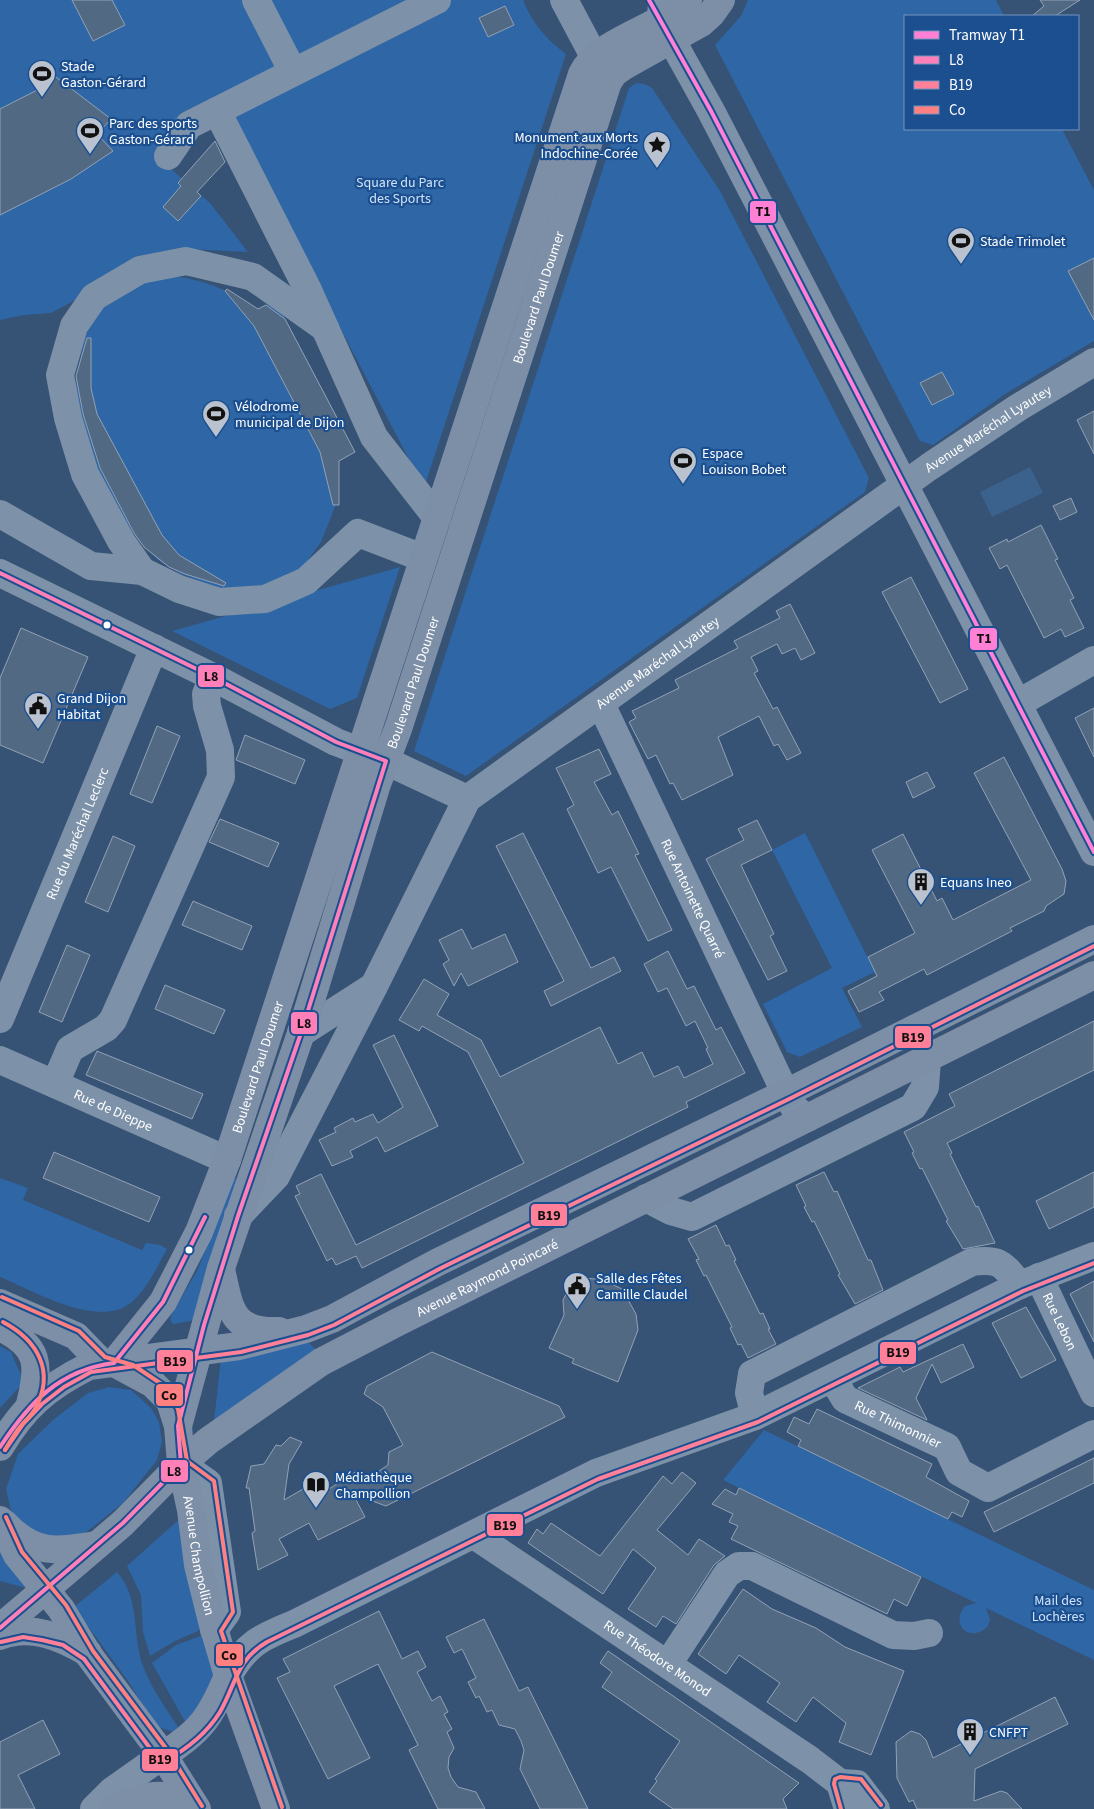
<svg xmlns="http://www.w3.org/2000/svg" width="1094" height="1809" viewBox="0 0 1094 1809" font-family="'Source Sans 3',sans-serif">
	<style>
		.green { fill: #2f66a5 }
		.water { fill: #3b618d }
		.building { fill: #526984; stroke: #92a2b6 }
		.lines { fill: none; stroke-linecap: round; stroke-linejoin: round }
		.minor { stroke: #7d92a8; stroke-width: 28 }
		.major { stroke: #7d8ea7; stroke-width: 28 }
		.bus-1-casing { stroke: #1b4f8f; stroke-width: 8 }
		.bus-2-casing { stroke: #1b4f8f; stroke-width: 8 }
		.bus-3-casing { stroke: #1b4f8f; stroke-width: 8 }
		.bus-1 { stroke: #ff80b9; stroke-width: 4 }
		.bus-2 { stroke: #ff8098; stroke-width: 4 }
		.bus-3 { stroke: #ff8080; stroke-width: 4 }
		.tram-1-casing { stroke: #1b4f8f; stroke-width: 8 }
		.tram-1 { stroke: #ff80d4; stroke-width: 4 }
		.bus-dot { fill: #fff; stroke: #1b4f8f; stroke-width: 2 }
		.labels { text-anchor: middle; stroke-width: 4.5; stroke-linejoin: round; paint-order: stroke }
		.poi-label { font-size: 14px; fill: #fff; stroke: #1b4f8f; text-anchor: start }
		.park-label { font-size: 14px; fill: #cfe3fa; stroke: #1b4f8f }
		.street-label { font-size: 14px; fill: #fff; stroke: #1b4f8f }
		.line-badge { stroke: #1b4f8f; stroke-width: 2 }
		.pale-badge-label { font-size: 14px; text-anchor: middle; font-weight: bold; fill: #111 }
	</style>
	<rect width="100%" height="100%" fill="#365274"/>
	<g class="green">
		<path d="M 0,0 L 523,0 C 532,23 547,40 566,54 L 424,488 L 231,119 L 190,140 L 170,168 L 210,203 L 248,252 L 186,249 L 94,290 L 51,313 L 24,315 L 0,320 Z"/>
		<polygon points="748,0 996,0 1004,16 905,16 905,129 1062,129 1094,190 1094,341 1005,394 933,445 920,441 715,45 741,16"/>
		<polygon points="636,83 645,84 652,88 720,191 869,478 865,492 466,776 414,751 629,88"/>
		<path d="M 164,275 C 200,278 228,289 258,309 L 276,301 L 355,452 L 339,461 L 338,490 L 335,507 L 321,542 L 303,567 L 275,585 L 219,589 L 179,573 L 158,560 L 139,542 L 122,518 L 87,448 L 75,382 L 85,336 L 101,306 L 119,290 Z"/>
		<polygon points="400,567 357,698 330,709 172,631"/>
		<polygon points="805,833 875,972 842,988 862,1027 800,1057 787,1052 763,1004 832,968 772,850"/>
		<path d="M 0,1178 L 28,1188 L 23,1200 L 142,1250 L 146,1243 L 160,1245 L 167,1249 C 157,1267 148,1287 133,1301 C 101,1331 34,1291 0,1277 Z"/>
		<polygon points="234,1178 241,1180 196,1320 173,1324 170,1320 171,1316 198,1269"/>
		<polygon points="306,1340 320,1354 214,1421 221,1358"/>
		<polygon points="0,1346 11,1352 24,1382 0,1408"/>
		<polygon points="109,1387 131,1390 151,1408 159,1422 162,1442 157,1460 123,1503 85,1533 54,1542 20,1527 11,1511 6,1489 18,1454 53,1420 88,1393"/>
		<path d="M 764,1430 L 1094,1590 L 1094,1660 L 986,1608 L 990,1619 L 988,1626 C 971,1644 949,1625 965,1606 L 976,1603 L 723,1480 Z"/>
		<polygon points="183,1516 205,1628 175,1641 150,1656 143,1632 141,1595 127,1566"/>
		<polygon points="0,1542 26,1588 0,1581"/>
		<path d="M 117,1572 C 140,1598 132,1631 142,1663 C 150,1687 166,1708 180,1730 L 176,1733 L 156,1726 L 128,1681 L 74,1607 Z"/>
		<polygon points="206,1634 214,1674 211,1685 187,1725 152,1663 176,1645"/>
	</g>
	<polygon class="water" points="1030,467 1043,493 992,517 980,492"/>
	<g class="building">
		<polygon points="72,0 112,0 125,25 93,41"/>
		<polygon points="1040,0 1080,0 1055,16 1032,16 1044,6"/>
		<polygon points="505,6 514,25 488,37 479,18"/>
		<polygon points="56,77 111,119 97,134 113,151 71,179 0,215 0,109 47,85"/>
		<polygon points="215,141 225,162 197,192 201,196 178,221 163,207 181,186 178,183"/>
		<polygon points="1094,258 1094,320 1068,271"/>
		<polygon points="227,289 258,309 266,305 285,319 355,452 339,461 339,505 333,505 320,452 254,326 225,291"/>
		<polygon points="87,338 91,338 91,388 97,414 162,535 179,555 226,583 224,586 185,574 169,567 144,547 134,533 100,468 83,414 76,376"/>
		<polygon points="942,372 954,394 932,405 920,383"/>
		<polygon points="1094,411 1094,454 1077,420"/>
		<polygon points="1071,498 1077,512 1060,520 1053,506"/>
		<polygon points="1041,525 1058,559 1055,560 1074,598 1070,600 1084,628 1065,637 1061,629 1044,638 1007,565 1000,569 989,548 1007,539 1008,542"/>
		<polygon points="911,577 968,689 940,703 882,592"/>
		<polygon points="790,604 815,653 801,660 795,648 782,654 777,644 751,657 758,671 754,673 773,709 777,707 801,753 787,760 778,744 774,746 759,716 718,737 733,775 682,800 673,783 670,784 656,755 648,759 629,722 636,718 632,711 679,688 675,680 738,648 734,641 780,618 776,611"/>
		<polygon points="21,628 88,657 43,763 0,745 0,678"/>
		<polygon points="1094,708 1094,757 1075,718"/>
		<polygon points="157,726 180,736 152,803 130,794"/>
		<polygon points="245,735 305,760 295,784 236,760"/>
		<polygon points="599,749 611,774 594,782 612,815 618,811 639,854 635,855 672,930 648,941 611,867 598,873 567,809 574,805 556,768"/>
		<polygon points="1004,757 1062,869 1066,881 1064,894 1046,906 1044,911 1010,928 1012,931 927,975 924,969 879,992 884,1000 859,1012 848,991 877,976 868,957 915,933 872,850 903,834 937,901 942,898 953,920 1031,880 974,773"/>
		<polygon points="927,772 935,787 913,798 906,782"/>
		<polygon points="220,819 279,843 268,867 209,842"/>
		<polygon points="757,820 772,850 741,865 774,934 770,936 787,971 768,980 706,859 744,840 738,829"/>
		<polygon points="523,833 591,968 614,957 621,971 551,1006 544,991 564,981 496,846"/>
		<polygon points="113,836 135,846 108,912 85,902"/>
		<polygon points="193,901 252,926 242,950 182,925"/>
		<polygon points="462,929 472,949 505,934 518,962 468,986 461,973 454,986 443,964 449,960 439,940"/>
		<polygon points="67,945 90,955 62,1022 39,1012"/>
		<polygon points="668,951 687,989 694,986 716,1030 721,1027 745,1073 686,1102 688,1107 362,1268 356,1256 336,1265 332,1258 327,1261 295,1196 300,1194 296,1186 321,1174 356,1245 524,1163 468,1052 422,1026 419,1031 399,1020 424,979 449,994 437,1015 481,1040 500,1077 600,1027 618,1064 642,1052 654,1077 678,1066 684,1078 713,1064 706,1049 708,1048 695,1021 686,1026 667,988 658,992 644,964"/>
		<polygon points="165,985 225,1010 214,1034 155,1009"/>
		<polygon points="1094,1021 1094,1070 947,1143 952,1153 950,1154 976,1207 978,1206 995,1243 963,1249 946,1221 948,1220 922,1168 920,1169 912,1153 914,1152 904,1132 955,1106 949,1094"/>
		<polygon points="394,1035 438,1126 385,1152 377,1137 350,1151 353,1157 332,1166 319,1140 336,1132 334,1128 353,1118 355,1122 373,1114 378,1123 403,1107 373,1045"/>
		<polygon points="97,1051 203,1094 192,1119 86,1075"/>
		<polygon points="54,1152 160,1197 149,1222 43,1178"/>
		<polygon points="824,1172 834,1192 837,1191 868,1260 871,1260 883,1290 855,1304 838,1275 840,1274 814,1221 812,1222 804,1207 806,1206 796,1185"/>
		<polygon points="1094,1172 1094,1207 1049,1229 1036,1201"/>
		<polygon points="716,1225 726,1246 729,1245 736,1260 734,1261 760,1314 763,1313 770,1329 768,1329 776,1344 748,1358 741,1344 738,1345 730,1328 732,1327 706,1275 704,1276 696,1260 699,1259 688,1239"/>
		<polygon points="586,1278 603,1280 622,1289 636,1314 638,1330 618,1382 572,1363 574,1359 549,1348 564,1315 563,1300 571,1285"/>
		<polygon points="1094,1281 1094,1342 1070,1294"/>
		<polygon points="1026,1307 1056,1360 1021,1378 992,1323"/>
		<polygon points="963,1344 974,1367 941,1383 932,1364 916,1398 927,1420 858,1388 900,1367 903,1372"/>
		<polygon points="432,1352 559,1406 565,1417 386,1506 353,1494 365,1517 318,1540 309,1523 279,1539 288,1555 258,1570 252,1533 255,1531 249,1488 246,1488 251,1466 264,1464 276,1445 281,1446 290,1437 302,1442 289,1464 284,1500 310,1485 317,1486 324,1483 329,1489 357,1471 367,1479 388,1465 389,1452 403,1445 383,1407 364,1394 367,1386"/>
		<polygon points="817,1409 932,1464 926,1477 969,1501 962,1517 952,1512 948,1519 798,1446 801,1440 787,1432 794,1417 809,1424"/>
		<polygon points="1094,1458 1094,1483 994,1532 984,1512"/>
		<polygon points="682,1472 696,1483 657,1530 688,1555 699,1539 725,1556 714,1565 676,1624 663,1616 656,1627 628,1609 656,1568 633,1549 603,1594 528,1543 537,1529 543,1534 551,1523 600,1556 663,1476 672,1484"/>
		<polygon points="739,1488 921,1577 907,1606 894,1599 887,1614 731,1539 738,1526 729,1522 733,1514 712,1504 725,1489 736,1495"/>
		<polygon points="743,1589 772,1609 816,1628 845,1647 904,1671 871,1755 839,1742 846,1723 813,1697 796,1722 767,1702 780,1683 739,1655 726,1674 698,1654"/>
		<polygon points="379,1611 402,1659 418,1651 426,1667 417,1672 432,1701 440,1696 448,1712 444,1714 452,1729 447,1732 454,1748 449,1757 448,1768 451,1777 458,1787 476,1792 485,1809 438,1809 409,1750 418,1745 378,1664 334,1686 370,1758 328,1779 277,1678 290,1672 283,1659"/>
		<polygon points="484,1619 519,1691 528,1687 588,1809 540,1809 520,1769 524,1750 521,1741 515,1729 499,1725 492,1710 487,1712 479,1696 476,1698 468,1682 476,1678 462,1649 454,1653 446,1637"/>
		<polygon points="608,1651 799,1783 783,1799 787,1809 673,1809 649,1792 657,1781 655,1779 680,1741 602,1687 612,1672 600,1663"/>
		<polygon points="1055,1697 1068,1724 975,1769 974,1801 1001,1791 1007,1793 1022,1809 917,1809 913,1800 909,1802 897,1778 896,1742 911,1731 920,1734 926,1740 933,1758"/>
		<polygon points="43,1720 60,1754 18,1775 35,1809 0,1809 0,1742"/>
	</g>
	<g class="lines">
		<g class="minor">
			<polyline points="256,0 293,72"/>
			<polyline points="564,0 606,79"/>
			<polyline points="662,0 661,21 711,111 1094,852"/>
			<polyline points="217,111 307,288 374,437 437,518"/>
			<polyline points="168,156 189,125 437,0"/>
			<polyline points="0,514 91,566 142,571 121,541 85,474 68,418 60,375 74,326 94,297 140,270 186,261 253,277 325,328"/>
			<polyline points="142,571 179,589 219,602 265,599 306,581 358,533 423,558"/>
			<polyline points="0,573 213,677 336,742 386,761 467,799"/>
			<polyline points="1024,700 1094,660"/>
			<path id="s1" d="M 601,704 L 781,1084 L 795,1109 L 807,1118"/>
			<path id="s2" d="M 0,1019 L 154,648"/>
			<path id="s3" d="M 301,1033 L 374,986 L 467,799 L 929,467 L 1019,407 L 1094,362"/>
			<path id="s4" d="M 0,1060 L 227,1160"/>
			<polyline points="55,1084 70,1049 106,1028 113,1020 221,777 220,750 207,706 206,694 213,677"/>
			<polyline points="646,1198 671,1211 692,1217 913,1107 925,1087 927,1060"/>
			<polyline points="238,1216 276,1176 374,986"/>
			<path id="s5" d="M 1039,1277 L 1094,1393"/>
			<path id="s6" d="M 833,1379 L 845,1399 L 947,1447 L 959,1472 L 988,1488 L 1094,1434"/>
			<path d="M 755,1416 L 749,1393 L 752,1374 L 972,1262 C 1001,1258 1003,1265 1020,1285"/>
			<polyline points="181,1464 208,1483 227,1612 214,1630"/>
			<path id="s7" d="M 474,1535 L 810,1760 L 840,1783"/>
			<polyline points="668,1664 727,1574 739,1566 752,1566 893,1635 914,1636 929,1633"/>
			<path d="M 228,1676 C 246,1644 261,1637 294,1624 L 596,1473 L 755,1416 L 1020,1285 L 1094,1256"/>
			<polyline points="94,1809 112,1791 163,1755"/>
			<polyline points="848,1809 840,1783 857,1784 876,1809"/>
		</g>
		<g class="major">
			<path d="M 221,1269 C 230,1309 231,1333 279,1331"/>
			<polyline points="0,1303 76,1336 102,1363"/>
			<path d="M 0,1327 C 40,1346 40,1365 30,1404"/>
			<path id="s8" d="M 114,1363 L 163,1302 L 199,1232 L 227,1160 L 582,74 C 597,41 661,28 688,0"/>
			<path id="s9" d="M 114,1363 L 153,1384 L 170,1401 L 178,1426 L 181,1464 L 191,1510 L 198,1565 L 213,1625 L 228,1676 L 276,1809"/>
			<path id="s10" d="M 178,1426 L 221,1268 L 301,1033 L 377,784 L 398,729 L 608,82 L 614,73 L 624,66 L 701,23 L 711,14 L 721,0"/>
			<path d="M 0,1447 C 24,1407 47,1387 89,1366 L 239,1346 L 306,1329 L 332,1319 L 438,1262 L 786,1093 L 1094,939"/>
			<polyline points="0,1520 17,1555 61,1609 88,1654 163,1755 197,1809"/>
			<path d="M 5,1524 C 35,1556 58,1551 97,1545"/>
			<path id="s11" d="M 0,1628 L 123,1523 L 181,1464 L 208,1441 L 321,1362 L 398,1322 L 1094,975"/>
			<path d="M 0,1636 C 31,1624 61,1637 88,1653"/>
			<path d="M 163,1755 C 201,1732 211,1716 228,1676"/>
			<path d="M 112,1809 C 143,1796 164,1787 194,1809"/>
		</g>
		<defs>
			<g id="bus-1">
				<polyline points="0,573 213,677 336,742 386,761 301,1033 238,1216 204,1325 178,1426 181,1464 123,1523 0,1628"/>
				<path d="M 0,1447 C 29,1403 59,1370 114,1363 L 163,1302 L 205,1217"/>
			</g>
			<g id="bus-2">
				<polyline points="5,1450 23,1424 42,1404 64,1387 91,1372 241,1352 308,1335 334,1325 441,1268 789,1099 1094,946"/>
				<path d="M 1,1642 L 23,1637 L 42,1640 L 63,1645 L 84,1659 L 158,1759 L 165,1761 C 187,1749 207,1733 220,1712 C 236,1684 236,1660 267,1642 L 598,1479 L 758,1422 L 1023,1291 L 1094,1263"/>
			</g>
			<g id="bus-3">
				<polyline points="2,1297 79,1331 105,1357 133,1365 163,1385 178,1409 187,1461 214,1481 233,1612 221,1631 282,1807"/>
				<path d="M 3,1322 C 37,1340 56,1371 35,1409 C 31,1416 25,1421 20,1427 C 14,1434 10,1442 5,1450"/>
				<polyline points="6,1517 22,1552 66,1605 93,1651 168,1751 202,1806"/>
				<polyline points="841,1809 834,1784 835,1779 840,1777 861,1779 881,1805"/>
			</g>
		</defs>
		<use href="#bus-1" class="bus-1-casing"/>
		<use href="#bus-2" class="bus-2-casing"/>
		<use href="#bus-3" class="bus-3-casing"/>
		<use href="#bus-1" class="bus-1"/>
		<use href="#bus-2" class="bus-2"/>
		<use href="#bus-3" class="bus-3"/>
		<defs>
			<polyline id="tram-1" points="649,0 711,111 1094,852"/>
		</defs>
		<use href="#tram-1" class="tram-1-casing"/>
		<use href="#tram-1" class="tram-1"/>
	</g>
	<defs>
		<symbol id="stadium-pin" viewBox="-11 -11 22 30"><path d="M0 17L-7.5 6A9.5 9.5 0 1 1 7.5 6Z" fill="#b9c2ce" stroke="#1b4f8f"/><path d="M0-5a6.5 5 0 1 0 0 10a6.5 5 0 1 0 0-10ZM-3.5-1.8h7v3.6h-7Z" fill="#111"/></symbol>
		<symbol id="sight-pin" viewBox="-11 -11 22 30"><path d="M0 17L-7.5 6A9.5 9.5 0 1 1 7.5 6Z" fill="#b9c2ce" stroke="#1b4f8f"/><path d="M0-6L1.8-2.2L6-1.7L2.9 1.2L3.7 5.4L0 3.3L-3.7 5.4L-2.9 1.2L-6-1.7L-1.8-2.2Z" fill="#111"/></symbol>
		<symbol id="civic-pin" viewBox="-11 -11 22 30"><path d="M0 17L-7.5 6A9.5 9.5 0 1 1 7.5 6Z" fill="#b9c2ce" stroke="#1b4f8f"/><path d="M-.6-6.5H3V-4.5H.6V-3L4-1V1h2V6H-6V1h2V-1L-.6-3ZM-1.2 2.5V6h2.4V2.5Z" fill="#111"/></symbol>
		<symbol id="building-pin" viewBox="-11 -11 22 30"><path d="M0 17L-7.5 6A9.5 9.5 0 1 1 7.5 6Z" fill="#b9c2ce" stroke="#1b4f8f"/><path d="M-4-6H4V6H1V3H-1V6H-4ZM-2.5-4.3h1.7v1.8h-1.7ZM.8-4.3h1.7v1.8H.8ZM-2.5-1h1.7V.8h-1.7ZM.8-1h1.7V.8H.8Z" fill="#111"/></symbol>
		<symbol id="library-pin" viewBox="-11 -11 22 30"><path d="M0 17L-7.5 6A9.5 9.5 0 1 1 7.5 6Z" fill="#b9c2ce" stroke="#1b4f8f"/><path d="M-6-4Q-3-5.5-.7-3.5V5Q-3 3-6 4ZM6-4Q3-5.5 .7-3.5V5Q3 3 6 4Z" fill="#111"/></symbol>
	</defs>
	<g fill-rule="evenodd">
		<use href="#stadium-pin" x="26" y="58" width="32" height="43"/>
		<use href="#stadium-pin" x="74" y="115" width="32" height="43"/>
		<use href="#sight-pin" x="641" y="129" width="32" height="43"/>
		<use href="#stadium-pin" x="945" y="225" width="32" height="43"/>
		<use href="#stadium-pin" x="200" y="398" width="32" height="43"/>
		<use href="#stadium-pin" x="667" y="445" width="32" height="43"/>
		<use href="#civic-pin" x="22" y="690" width="32" height="43"/>
		<use href="#building-pin" x="905" y="866" width="32" height="43"/>
		<use href="#civic-pin" x="561" y="1270" width="32" height="43"/>
		<use href="#library-pin" x="300" y="1469" width="32" height="43"/>
		<use href="#building-pin" x="954" y="1716" width="32" height="43"/>
	</g>
	<g class="bus-dot">
		<circle cx="107" cy="625" r="4.5"/>
		<circle cx="189" cy="1250" r="4.5"/>
	</g>
	<g class="labels">
		<g class="poi-label">
			<text x="61" y="71">Stade<tspan x="61" dy="16">Gaston-Gérard</tspan></text>
			<text x="109" y="128">Parc des sports<tspan x="109" dy="16">Gaston-Gérard</tspan></text>
			<text x="638" y="142" text-anchor="end">Monument aux Morts<tspan x="638" dy="16">Indochine-Corée</tspan></text>
			<text x="980" y="246">Stade Trimolet</text>
			<text x="235" y="411">Vélodrome<tspan x="235" dy="16">municipal de Dijon</tspan></text>
			<text x="702" y="458">Espace<tspan x="702" dy="16">Louison Bobet</tspan></text>
			<text x="57" y="703">Grand Dijon<tspan x="57" dy="16">Habitat</tspan></text>
			<text x="940" y="887">Equans Ineo</text>
			<text x="596" y="1283">Salle des Fêtes<tspan x="596" dy="16">Camille Claudel</tspan></text>
			<text x="335" y="1482">Médiathèque<tspan x="335" dy="16">Champollion</tspan></text>
			<text x="989" y="1737">CNFPT</text>
		</g>
		<g class="park-label">
			<text x="400" y="187">Square du Parc<tspan x="400" dy="16">des Sports</tspan></text>
			<text x="1058" y="1605">Mail des<tspan x="1058" dy="16">Lochères</tspan></text>
		</g>
		<g class="street-label">
			<text dy="5" stroke="none"><textPath href="#s10" startOffset="1185">Boulevard Paul Doumer</textPath></text>
			<text dy="5" stroke="none"><textPath href="#s3" startOffset="935">Avenue Maréchal Lyautey</textPath></text>
			<text dy="5" stroke="none"><textPath href="#s3" startOffset="530">Avenue Maréchal Lyautey</textPath></text>
			<text dy="5" stroke="none"><textPath href="#s10" startOffset="780">Boulevard Paul Doumer</textPath></text>
			<text dy="5" stroke="none"><textPath href="#s2" startOffset="201">Rue du Maréchal Leclerc</textPath></text>
			<text dy="5" stroke="none"><textPath href="#s1" startOffset="215">Rue Antoinette Quarré</textPath></text>
			<text dy="5" stroke="none"><textPath href="#s8" startOffset="332">Boulevard Paul Doumer</textPath></text>
			<text dy="5" stroke="none"><textPath href="#s4" startOffset="124">Rue de Dieppe</textPath></text>
			<text dy="5" stroke="none"><textPath href="#s11" startOffset="604">Avenue Raymond Poincaré</textPath></text>
			<text dy="5" stroke="none"><textPath href="#s5" startOffset="49">Rue Lebon</textPath></text>
			<text dy="5" stroke="none"><textPath href="#s6" startOffset="82">Rue Thimonnier</textPath></text>
			<text dy="5" stroke="none"><textPath href="#s9" startOffset="226">Avenue Champollion</textPath></text>
			<text dy="5" stroke="none"><textPath href="#s7" startOffset="221">Rue Théodore Monod</textPath></text>
		</g>
	</g>
	<g class="line-badge">
		<rect x="749" y="200" width="28" height="24" rx="5" fill="#ff80d4"/>
		<rect x="969" y="627" width="29" height="24" rx="5" fill="#ff80d4"/>
		<rect x="197" y="664" width="28" height="24" rx="5" fill="#ff80b9"/>
		<rect x="290" y="1011" width="28" height="24" rx="5" fill="#ff80b9"/>
		<rect x="894" y="1025" width="38" height="24" rx="5" fill="#ff8098"/>
		<rect x="530" y="1203" width="38" height="24" rx="5" fill="#ff8098"/>
		<rect x="879" y="1341" width="38" height="24" rx="5" fill="#ff8098"/>
		<rect x="156" y="1349" width="38" height="24" rx="5" fill="#ff8098"/>
		<rect x="155" y="1383" width="29" height="24" rx="5" fill="#ff8080"/>
		<rect x="160" y="1459" width="29" height="24" rx="5" fill="#ff80b9"/>
		<rect x="486" y="1513" width="38" height="24" rx="5" fill="#ff8098"/>
		<rect x="215" y="1643" width="29" height="24" rx="5" fill="#ff8080"/>
		<rect x="141" y="1748" width="38" height="24" rx="5" fill="#ff8098"/>
	</g>
	<g class="pale-badge-label">
		<text x="763" y="216">T1</text>
		<text x="984" y="643">T1</text>
		<text x="211" y="681">L8</text>
		<text x="304" y="1028">L8</text>
		<text x="913" y="1042">B19</text>
		<text x="549" y="1220">B19</text>
		<text x="898" y="1357">B19</text>
		<text x="175" y="1366">B19</text>
		<text x="169" y="1400">Co</text>
		<text x="174" y="1476">L8</text>
		<text x="505" y="1530">B19</text>
		<text x="229" y="1660">Co</text>
		<text x="160" y="1764">B19</text>
	</g>
	<rect x="904" y="15" width="175" height="115" fill="#1b4f8f" stroke="#7695bc"/>
	<rect x="914" y="31" width="25" height="8" fill="#ff80d4" stroke="#7695bc"/>
	<text x="949" y="40" font-size="15" fill="#ffffff">Tramway T1</text>
	<rect x="914" y="56" width="25" height="8" fill="#ff80b9" stroke="#7695bc"/>
	<text x="949" y="65" font-size="15" fill="#ffffff">L8</text>
	<rect x="914" y="81" width="25" height="8" fill="#ff8098" stroke="#7695bc"/>
	<text x="949" y="90" font-size="15" fill="#ffffff">B19</text>
	<rect x="914" y="106" width="25" height="8" fill="#ff8080" stroke="#7695bc"/>
	<text x="949" y="115" font-size="15" fill="#ffffff">Co</text>
</svg>
